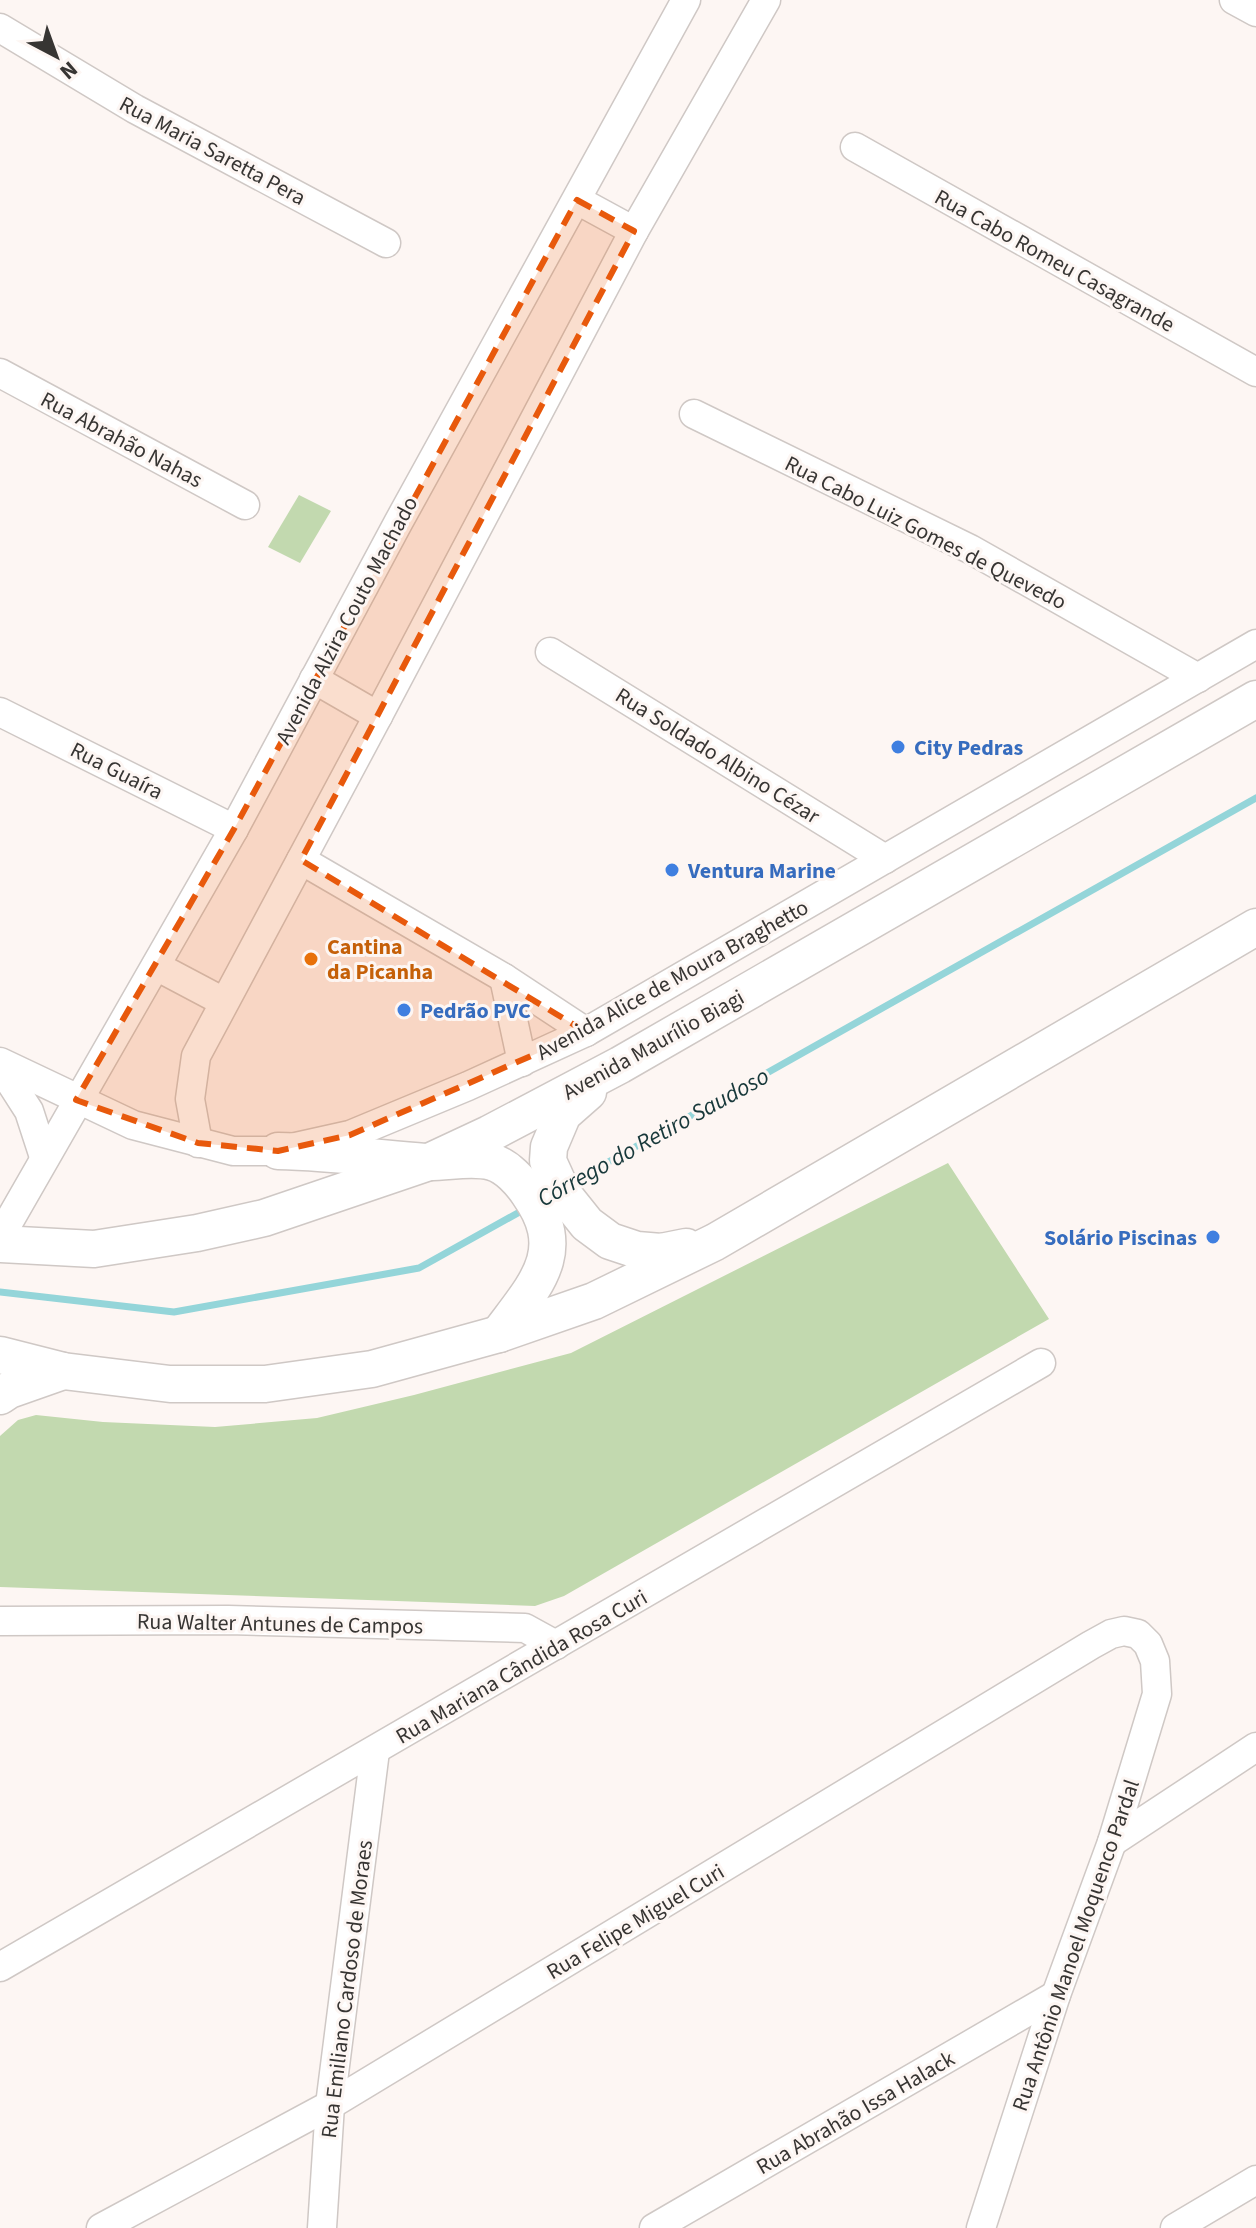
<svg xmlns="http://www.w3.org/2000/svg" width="1256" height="2228" viewBox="0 0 1256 2228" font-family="'Source Sans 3',sans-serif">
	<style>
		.green { fill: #c2d9af }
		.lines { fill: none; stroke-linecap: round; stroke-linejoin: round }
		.stream { stroke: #94d5d9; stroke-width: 7 }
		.minor-casing { stroke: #cfc8c5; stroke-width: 31 }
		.major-casing { stroke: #cfc8c5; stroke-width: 39 }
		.minor { stroke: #fff; stroke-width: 28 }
		.major { stroke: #fff; stroke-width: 36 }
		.marked { fill: #e8590c; fill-opacity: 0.2; stroke: #e8590c; stroke-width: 6; stroke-dasharray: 16 10; stroke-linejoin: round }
		.shop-dot { fill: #3f7fe0; stroke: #fdf6f3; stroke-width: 3 }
		.food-dot { fill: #e8710a; stroke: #fdf6f3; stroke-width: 3 }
		.labels { text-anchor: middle; stroke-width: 6; stroke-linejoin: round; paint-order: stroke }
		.street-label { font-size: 22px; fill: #373533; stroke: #fdf6f3 }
		.shop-label { font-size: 22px; font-weight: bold; fill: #366cbe; stroke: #fdf6f3; text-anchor: start }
		.food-label { font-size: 22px; font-weight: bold; fill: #c56008; stroke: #fdf6f3; text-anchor: start }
		.water-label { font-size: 24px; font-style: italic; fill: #17383a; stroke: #fdf6f3 }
	</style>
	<rect width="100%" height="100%" fill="#fdf6f3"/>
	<g class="green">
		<polygon points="299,495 331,511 300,563 268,547"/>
		<polygon points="948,1163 1049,1319 564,1596 535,1606 0,1587 0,1436 18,1420 36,1415 103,1422 215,1427 317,1418 414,1395 571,1353"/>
	</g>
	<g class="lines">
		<g class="stream">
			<polyline points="571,1183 1256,798"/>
			<polyline points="0,1292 174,1312 419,1268 525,1209"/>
		</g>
		<defs>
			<g id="minor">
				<polyline points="1234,0 1256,12"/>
				<polyline points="0,28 135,109 386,243"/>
				<polyline points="855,147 1256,372"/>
				<polyline points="577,200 634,231"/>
				<polyline points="0,373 245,505"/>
				<polyline points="694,414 970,549 1198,678"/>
				<polyline points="550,652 885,859"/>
				<polyline points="314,679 378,716"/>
				<polyline points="0,712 234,829"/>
				<polyline points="301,860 504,978 586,1032"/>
				<polyline points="156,966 224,1002"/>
				<polyline points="504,978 522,1062"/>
				<polyline points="0,1062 133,1125 233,1151 278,1151 350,1135 468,1086 586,1032 1256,644"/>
				<polyline points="0,1066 29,1111 44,1157"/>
				<polyline points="198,1143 190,1099 196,1056 378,716 634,231 766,0"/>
				<polyline points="0,1237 234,829 398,523 686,0"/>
				<polyline points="0,1621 228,1620 525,1628 556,1645"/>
				<polyline points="1112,1842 1256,1747"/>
				<polyline points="0,1967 1041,1363"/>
				<polyline points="101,2228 330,2105 1091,1645 1111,1634 1124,1631 1138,1634 1148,1644 1155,1661 1157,1694 1112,1842 1056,1995 981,2228"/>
				<polyline points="322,2228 330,2105 375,1751"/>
				<polyline points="654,2228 1056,1995"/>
				<polyline points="1175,2228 1256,2180"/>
			</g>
			<g id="major">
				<polyline points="588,1092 563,1114 549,1147 548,1161 563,1194 587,1224 610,1241 637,1250 661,1252 686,1247"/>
				<path d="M 278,1151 C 327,1152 376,1158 425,1162 C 447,1163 471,1156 492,1162 C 507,1166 521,1182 529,1194 C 570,1252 535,1285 499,1334"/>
				<polyline points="0,1244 94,1249 197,1233 264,1218 429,1162 489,1134 620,1065 1256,699"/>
				<polyline points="0,1355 63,1371 170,1384 265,1384 372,1369 499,1334 594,1301 715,1242 1256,927"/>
				<polyline points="0,1396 9,1390 63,1371"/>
			</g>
		</defs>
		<use href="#minor" class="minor-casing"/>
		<use href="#major" class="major-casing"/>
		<use href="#minor" class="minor"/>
		<use href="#major" class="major"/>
	</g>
	<path class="marked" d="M 577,200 L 634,231 L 301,860 L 586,1032 L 350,1135 L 278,1151 L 198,1143 L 76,1100 L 234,829 Z"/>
	<g class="shop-dot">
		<circle cx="898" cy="747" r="8"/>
		<circle cx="672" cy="870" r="8"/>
		<circle cx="404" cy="1010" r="8"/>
		<circle cx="1213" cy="1237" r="8"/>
	</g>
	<circle class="food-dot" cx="311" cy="959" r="8"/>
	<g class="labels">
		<g class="street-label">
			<text transform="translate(213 150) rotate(28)" y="8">Rua Maria Saretta Pera</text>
			<text transform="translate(1055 260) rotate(29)" y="8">Rua Cabo Romeu Casagrande</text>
			<text transform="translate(122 439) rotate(28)" y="8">Rua Abrahão Nahas</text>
			<text transform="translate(926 532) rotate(27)" y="8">Rua Cabo Luiz Gomes de Quevedo</text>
			<text transform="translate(346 620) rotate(-62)" y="8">Avenida Alzira Couto Machado</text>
			<text transform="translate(718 755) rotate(32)" y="8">Rua Soldado Albino Cézar</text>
			<text transform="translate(117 770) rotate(27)" y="8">Rua Guaíra</text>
			<text transform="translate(672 979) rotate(-29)" y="8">Avenida Alice de Moura Braghetto</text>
			<text transform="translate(653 1044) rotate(-29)" y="8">Avenida Maurílio Biagi</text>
			<text transform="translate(280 1623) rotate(1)" y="8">Rua Walter Antunes de Campos</text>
			<text transform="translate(521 1666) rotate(-30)" y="8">Rua Mariana Cândida Rosa Curi</text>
			<text transform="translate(635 1921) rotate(-31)" y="8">Rua Felipe Miguel Curi</text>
			<text transform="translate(1075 1945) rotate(-71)" y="8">Rua Antônio Manoel Moquenco Pardal</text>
			<text transform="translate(346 1989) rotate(-83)" y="8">Rua Emiliano Cardoso de Moraes</text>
			<text transform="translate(855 2112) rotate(-30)" y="8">Rua Abrahão Issa Halack</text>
		</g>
		<g class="shop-label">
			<text x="914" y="755">City Pedras</text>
			<text x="688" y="878">Ventura Marine</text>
			<text x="420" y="1018">Pedrão PVC</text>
			<text x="1197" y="1245" text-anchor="end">Solário Piscinas</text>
		</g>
		<g class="food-label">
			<text x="327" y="954">Cantina<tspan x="327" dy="25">da Picanha</tspan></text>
		</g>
		<g class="water-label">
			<text transform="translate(653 1137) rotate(-29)" y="8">Córrego do Retiro Saudoso</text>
		</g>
	</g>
	<g transform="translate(56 56) rotate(139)" stroke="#fdf6f3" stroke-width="6" paint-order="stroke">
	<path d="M0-6L14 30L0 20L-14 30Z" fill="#373533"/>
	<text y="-12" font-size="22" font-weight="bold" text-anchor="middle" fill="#373533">N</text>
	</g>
</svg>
